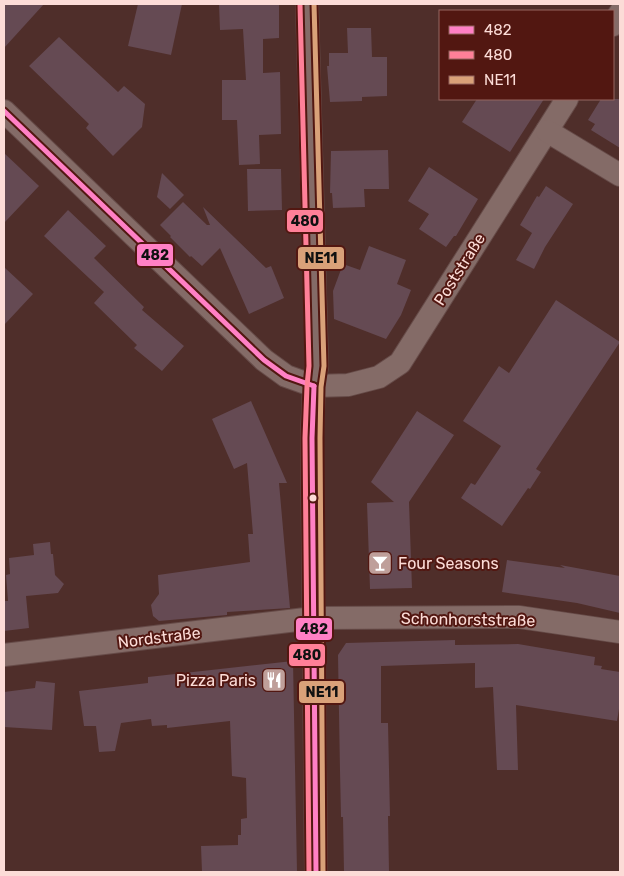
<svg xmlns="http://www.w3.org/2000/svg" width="624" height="876" viewBox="0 0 624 876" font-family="Rubik,sans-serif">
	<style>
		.building { fill: #654a53 }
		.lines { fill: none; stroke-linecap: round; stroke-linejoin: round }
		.minor-casing { stroke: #664b48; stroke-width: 24 }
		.minor { stroke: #846b67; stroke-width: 22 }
		.bus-1-casing { stroke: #521711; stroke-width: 9 }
		.bus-2-casing { stroke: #521711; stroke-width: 9 }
		.bus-3-casing { stroke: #521711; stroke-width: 9 }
		.bus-1 { stroke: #ff80c5; stroke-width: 5 }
		.bus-2 { stroke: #ff8098; stroke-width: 5 }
		.bus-3 { stroke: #d9a179; stroke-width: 5 }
		.bus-dot { fill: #fcdcd7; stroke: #521711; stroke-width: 2 }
		.labels { text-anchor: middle; stroke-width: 4; stroke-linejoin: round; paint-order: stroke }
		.street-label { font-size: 16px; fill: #fcdcd7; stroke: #521711 }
		.poi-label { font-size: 16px; fill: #fcdcd7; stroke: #521711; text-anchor: start }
		.line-badge { stroke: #521711; stroke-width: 2 }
		.pale-badge-label { font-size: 14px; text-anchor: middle; font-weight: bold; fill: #111 }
	</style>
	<rect width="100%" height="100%" fill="#4f2e2a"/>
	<g class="building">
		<polygon points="4,4 44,4 4,48"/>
		<polygon points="138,4 182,4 171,55 128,46"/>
		<polygon points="219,4 279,4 279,38 263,39 263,73 280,72 281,134 259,135 260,164 239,165 237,120 222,120 222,80 246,80 243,29 220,30"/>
		<polygon points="347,28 371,28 372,57 387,57 387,96 362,97 362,101 330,102 327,66 329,66 329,53 348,53"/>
		<polygon points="59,37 118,92 124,86 145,104 142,127 113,156 86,128 89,124 29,66"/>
		<polygon points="477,99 544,99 510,152 462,122"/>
		<polygon points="601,99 620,99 620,148 591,130 595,124 588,120"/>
		<polygon points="388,150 389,189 364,189 365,207 333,208 332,193 330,193 331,151"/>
		<polygon points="4,153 39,186 4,223"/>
		<polygon points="429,167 478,199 456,236 454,236 446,247 419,229 429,214 408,201"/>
		<polygon points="247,169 281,169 282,210 248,211"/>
		<polygon points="162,173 184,195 170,209 157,197"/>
		<polygon points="546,186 573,204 545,247 534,269 516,260 532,233 520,225 537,196 539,197"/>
		<polygon points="183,202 207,225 210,225 203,207 266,268 271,266 284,298 249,314 220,248 202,266 191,256 190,257 170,237 171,236 160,225"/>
		<polygon points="68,210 106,246 94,258 144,307 142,310 184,346 162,371 134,348 137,345 94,303 104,292 44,236"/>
		<polygon points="369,246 406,260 397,284 411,290 401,315 386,339 334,319 333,291 343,264 360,270"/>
		<polygon points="4,267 33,294 4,325"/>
		<polygon points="556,300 620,342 536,469 541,472 530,489 528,488 502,526 461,498 471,483 475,485 501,446 463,421 499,366 509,373"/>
		<polygon points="251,401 287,483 279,483 290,608 227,612 227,615 159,621 153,616 151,605 159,594 158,575 250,562 248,534 253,534 247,463 234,469 212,419"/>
		<polygon points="417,411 454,435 409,502 412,588 370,589 367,503 394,502 371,482"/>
		<polygon points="50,542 51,554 53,554 55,575 64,584 58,593 26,596 29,628 4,631 4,601 8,601 6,575 10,574 9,558 34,555 33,544"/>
		<polygon points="507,560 565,568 560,565 620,576 620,613 577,603 502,592"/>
		<polygon points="455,640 455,645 518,644 595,657 594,665 602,666 601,669 620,672 620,703 617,721 516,705 518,770 497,770 493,687 475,688 475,663 381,666 381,723 388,723 390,816 388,816 389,872 344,872 343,817 341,817 340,771 338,655 346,643"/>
		<polygon points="293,661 297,872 202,872 201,846 238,845 238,835 241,835 241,819 247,818 246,778 232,776 230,721 167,728 167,725 152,726 151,719 121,723 115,751 99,752 96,726 84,726 79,691 148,683 148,677"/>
		<polygon points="36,681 55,683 52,730 4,727 4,692 35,688"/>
	</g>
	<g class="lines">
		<defs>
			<g id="minor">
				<polyline points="307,4 317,366 314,386 312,438 316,872"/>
				<polyline points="613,25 620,13"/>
				<polyline points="4,111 264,360 286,376 314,386 348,385 379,377 400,363 567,99"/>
				<polyline points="547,131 620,175"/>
				<polyline points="4,655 314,618 519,617 620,632"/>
			</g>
		</defs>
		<use href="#minor" class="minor-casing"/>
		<use href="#minor" class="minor"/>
		<defs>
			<g id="bus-1">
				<polyline points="4,111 264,360 286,376 314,386"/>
				<polyline points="314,386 312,438 316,872"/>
			</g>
			<polyline id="bus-2" points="300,4 309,366 307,386 305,438 309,872"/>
			<polyline id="bus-3" points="314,4 324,366 321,387 320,438 323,872"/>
		</defs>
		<use href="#bus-1" class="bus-1-casing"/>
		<use href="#bus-2" class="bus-2-casing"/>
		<use href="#bus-3" class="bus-3-casing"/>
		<use href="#bus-1" class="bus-1"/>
		<use href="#bus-2" class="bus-2"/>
		<use href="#bus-3" class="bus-3"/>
	</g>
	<defs>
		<symbol id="bar-square" viewBox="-11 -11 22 22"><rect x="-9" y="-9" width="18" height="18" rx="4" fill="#bf9f9a" stroke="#521711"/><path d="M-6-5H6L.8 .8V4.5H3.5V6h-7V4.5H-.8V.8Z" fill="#fff"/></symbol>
		<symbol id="restaurant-square" viewBox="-11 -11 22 22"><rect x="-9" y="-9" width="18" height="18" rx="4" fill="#bf9f9a" stroke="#521711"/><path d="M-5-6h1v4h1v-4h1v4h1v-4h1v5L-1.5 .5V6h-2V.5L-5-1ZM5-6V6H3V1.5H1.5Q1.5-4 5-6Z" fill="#fff"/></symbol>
	</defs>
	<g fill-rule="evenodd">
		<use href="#bar-square" x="366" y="549" width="28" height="28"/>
		<use href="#restaurant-square" x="260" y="666" width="28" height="28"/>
	</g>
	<circle class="bus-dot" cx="313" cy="498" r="4.5"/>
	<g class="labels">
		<g class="street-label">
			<text transform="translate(459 269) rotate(-58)" y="6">Poststraße</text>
			<text transform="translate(468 619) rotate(1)" y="6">Schonhorststraße</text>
			<text transform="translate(159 637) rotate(-7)" y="6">Nordstraße</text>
		</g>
		<g class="poi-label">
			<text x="398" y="569">Four Seasons</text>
			<text x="256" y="686" text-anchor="end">Pizza Paris</text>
		</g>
	</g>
	<g class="line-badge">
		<rect x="286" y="209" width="38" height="24" rx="5" fill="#ff8098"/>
		<rect x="136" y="243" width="38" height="24" rx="5" fill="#ff80c5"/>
		<rect x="297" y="246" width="48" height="24" rx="5" fill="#d9a179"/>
		<rect x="295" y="617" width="38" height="24" rx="5" fill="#ff80c5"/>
		<rect x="288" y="643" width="38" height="24" rx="5" fill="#ff8098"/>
		<rect x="298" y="680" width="47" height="24" rx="5" fill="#d9a179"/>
	</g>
	<g class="pale-badge-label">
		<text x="305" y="226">480</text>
		<text x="155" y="260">482</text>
		<text x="321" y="263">NE11</text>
		<text x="314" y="634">482</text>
		<text x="307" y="660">480</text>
		<text x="322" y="697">NE11</text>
	</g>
	<rect width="624" height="876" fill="none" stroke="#fcdcd7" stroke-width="10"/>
	<rect x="439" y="10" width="175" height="90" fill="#521711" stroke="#966660"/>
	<rect x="449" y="26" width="25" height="8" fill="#ff80c5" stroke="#966660"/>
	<text x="484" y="35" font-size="15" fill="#fcdcd7">482</text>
	<rect x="449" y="51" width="25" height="8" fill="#ff8098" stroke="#966660"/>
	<text x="484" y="60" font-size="15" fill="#fcdcd7">480</text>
	<rect x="449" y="76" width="25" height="8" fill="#d9a179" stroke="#966660"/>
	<text x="484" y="85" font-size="15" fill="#fcdcd7">NE11</text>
</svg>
